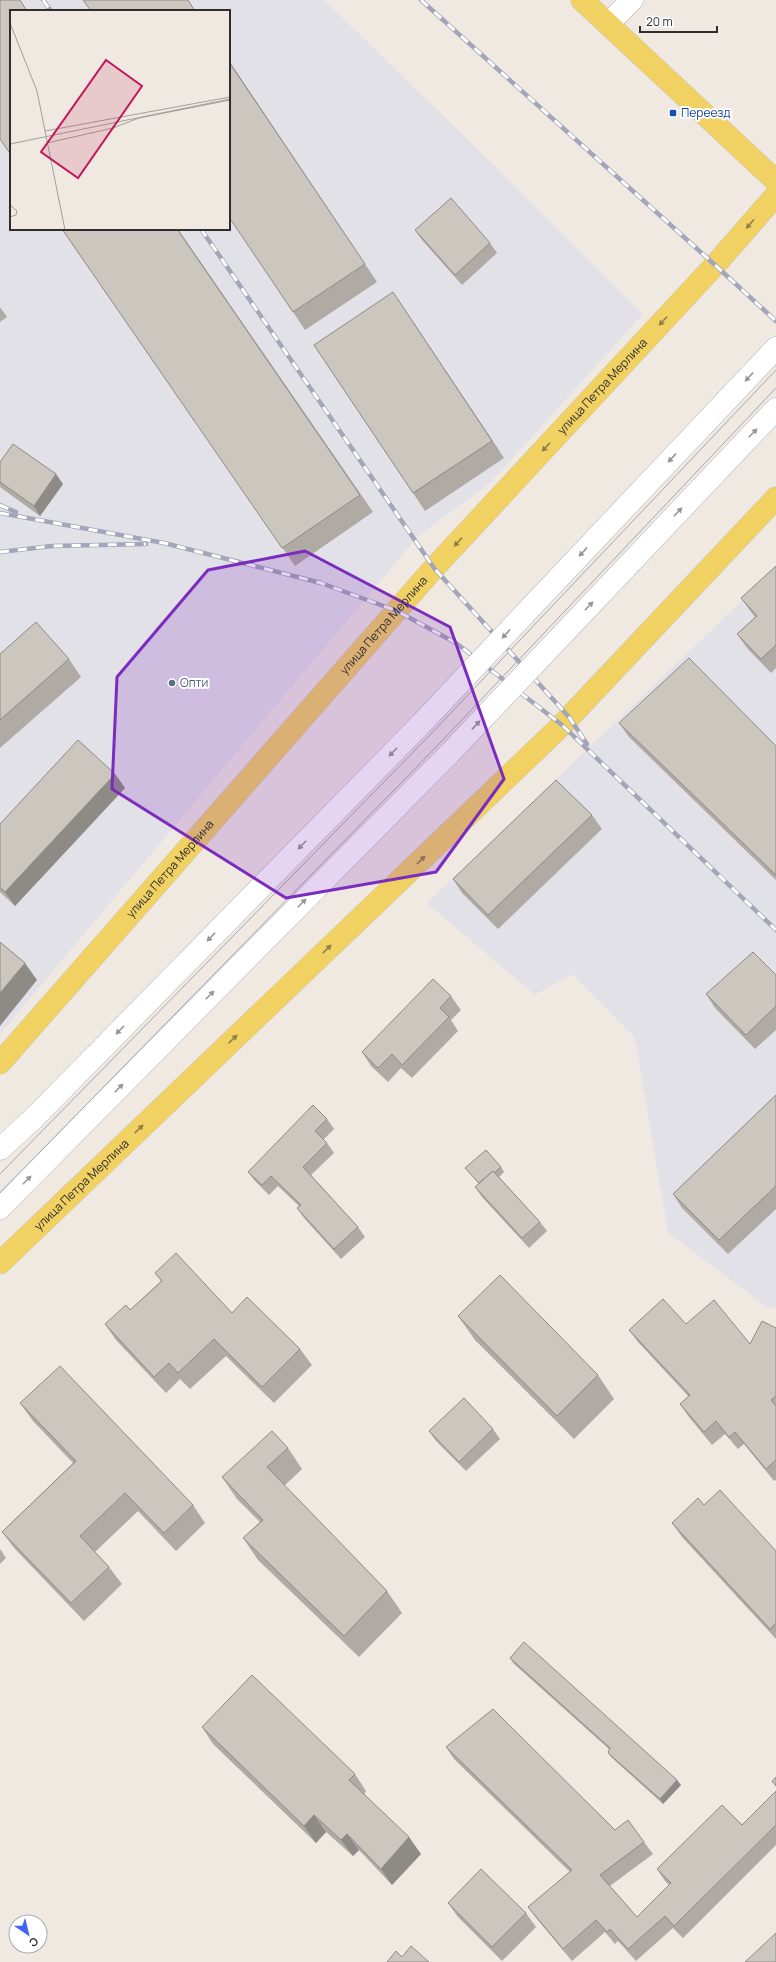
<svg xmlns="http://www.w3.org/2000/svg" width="776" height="1962" viewBox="0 0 776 1962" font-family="Manrope,sans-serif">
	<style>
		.industrial { fill: #e3e1e8; fill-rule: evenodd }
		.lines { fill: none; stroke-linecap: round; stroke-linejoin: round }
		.minor-casing { stroke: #b4b7c1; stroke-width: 23 }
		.major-casing { stroke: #c9c9c9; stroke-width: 23 }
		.minor { stroke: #fff; stroke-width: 22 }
		.major { stroke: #f2d163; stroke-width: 22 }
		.tram { stroke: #a3a6b8; stroke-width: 1 }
		.rail-casing { stroke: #a3a6b8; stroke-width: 4.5 }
		.rail { stroke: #fff; stroke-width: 3; stroke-dasharray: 9; stroke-linecap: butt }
		.minor-bridge-casing { stroke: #b4b7c1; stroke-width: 23; stroke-linecap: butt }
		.minor-bridge { stroke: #fff; stroke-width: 22 }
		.wall { fill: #afaba4 }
		.shaded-wall { fill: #8e8b86 }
		.building { fill: #cbc7bf; stroke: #8e8b86 }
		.oneway { fill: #908048 }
		.oneway2 { fill: #969696 }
		.marked { fill: #7b2cbf; fill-opacity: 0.2; stroke: #7b2cbf; stroke-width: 3; stroke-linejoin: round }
		.transit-dot { fill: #1a4fb4; stroke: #fff; stroke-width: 1.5 }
		.service-dot { fill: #5c6f8a; stroke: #fff; stroke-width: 1.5 }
		.labels { text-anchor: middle; stroke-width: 4; stroke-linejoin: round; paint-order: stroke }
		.transit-label { font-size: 12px; fill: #164399; stroke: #fff; text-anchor: start }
		.street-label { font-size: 12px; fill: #2e2e2e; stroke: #fff }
		.service-label { font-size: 12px; fill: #4e5e75; stroke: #fff; text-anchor: start }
		.inset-road { fill: none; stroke: #a29e99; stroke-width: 1 }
		.view { fill: #c2185b; fill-opacity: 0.15; stroke: #c2185b; stroke-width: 2 }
		.inset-edge { fill: none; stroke: #2e2e2e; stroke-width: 2 }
	</style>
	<rect width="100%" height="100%" fill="#efe9e1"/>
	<g class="industrial">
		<path d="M 0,0 L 324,0 L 501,172 L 643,314 L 488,485 L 419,535 L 0,1034 ZM 11,11 L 229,11 L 229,229 L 11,229 Z"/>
		<polygon points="776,568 776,1307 768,1308 668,1232 635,1038 572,974 535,995 427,903"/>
	</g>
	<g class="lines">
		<defs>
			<g id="minor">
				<polyline points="608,24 632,0"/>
				<polyline points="533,605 776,348"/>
				<polyline points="562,635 776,409"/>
				<polyline points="0,1149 34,1118 421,724"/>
				<polyline points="0,1208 449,754"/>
			</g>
			<g id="major">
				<polyline points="582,0 776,181"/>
				<path id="s1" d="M 0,1063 L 434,568 L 715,265 L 776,195"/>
				<path id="s2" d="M 0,1263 L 562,725 L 776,498"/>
			</g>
		</defs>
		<use href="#minor" class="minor-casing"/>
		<use href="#major" class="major-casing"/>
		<use href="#minor" class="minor"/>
		<use href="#major" class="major"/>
		<g class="tram">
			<polyline points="0,1174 429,736 776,370"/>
			<polyline points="0,1193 440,743 776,388"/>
		</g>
		<defs>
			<g id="rail">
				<polyline points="43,0 51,11"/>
				<polyline points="421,0 715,265 776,321"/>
				<polyline points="201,229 434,568 569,717 587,744"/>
				<polyline points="0,505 16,512"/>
				<polyline points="0,513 164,543 321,583 397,611 456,643 562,725 776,930"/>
				<polyline points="0,552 52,546 146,544"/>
			</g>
		</defs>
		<use href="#rail" class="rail-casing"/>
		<use href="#rail" class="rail"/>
		<defs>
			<g id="minor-bridge">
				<polyline points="421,724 533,605"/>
				<polyline points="449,754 562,635"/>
			</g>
		</defs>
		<use href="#minor-bridge" class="minor-bridge-casing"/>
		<use href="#minor-bridge" class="minor-bridge"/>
	</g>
	<g class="wall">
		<polygon points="229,61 377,282 305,330 293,312"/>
		<polygon points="62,229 178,229 373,512 295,566"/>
		<polygon points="415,230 490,243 497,253 462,285 422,240"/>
		<polygon points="0,307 7,317 0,322"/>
		<polygon points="405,310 504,458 425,511 413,493"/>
		<polygon points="0,462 63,484 40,516 0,487"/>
		<polygon points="776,566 776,668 771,673 747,648 737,634 755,617 751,612 741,598"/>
		<polygon points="0,654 69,659 81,677 0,748"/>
		<polygon points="619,723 776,746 776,880 629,737"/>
		<polygon points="115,774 125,788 15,906 0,892 0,824"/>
		<polygon points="592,815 602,829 498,929 462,893 453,879"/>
		<polygon points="776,975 776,1030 755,1049 715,1008 706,994"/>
		<polygon points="451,996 461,1010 451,1020 458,1031 412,1078 401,1068 388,1082 371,1066 362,1052"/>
		<polygon points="776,1095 776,1209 728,1254 682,1208 673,1194"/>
		<polygon points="327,1119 334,1129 323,1140 327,1143 334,1153 311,1175 358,1227 365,1237 341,1259 304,1218 297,1208 299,1206 278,1186 269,1195 255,1181 248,1172"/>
		<polygon points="501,1167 504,1172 499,1177 540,1222 547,1231 529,1248 482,1197 475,1187 479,1184 465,1168"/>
		<polygon points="155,1273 232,1313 300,1349 312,1365 274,1403 226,1356 190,1389 180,1379 166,1393 116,1340 105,1324 130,1310 161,1281"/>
		<polygon points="458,1316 598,1375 614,1399 574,1439 475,1340"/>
		<polygon points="686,1324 750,1344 776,1328 776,1480 774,1481 744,1444 738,1449 725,1434 712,1445 689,1417 680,1404 689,1397 638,1342 629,1330"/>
		<polygon points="20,1403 193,1505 205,1523 176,1551 138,1511 95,1552 109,1567 122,1584 84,1621 15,1549 2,1532 73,1463 33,1421"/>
		<polygon points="493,1429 500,1439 466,1471 436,1441 429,1431"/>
		<polygon points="288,1448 302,1469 284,1486 387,1591 402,1613 359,1657 258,1560 243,1538 260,1522 237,1499 222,1477"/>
		<polygon points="704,1505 776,1551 776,1639 682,1537 672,1523"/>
		<polygon points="0,1549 6,1558 0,1564"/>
		<polygon points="510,1658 681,1785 663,1804 612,1758 608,1753 610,1750 513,1663"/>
		<polygon points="202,1727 355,1774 366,1791 364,1794 421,1854 392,1885 359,1850 353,1856 326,1832 316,1843 213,1744"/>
		<polygon points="446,1747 615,1830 644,1842 653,1854 610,1886 637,1917 669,1885 665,1881 657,1869 742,1825 776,1791 776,1845 683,1938 673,1928 636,1961 618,1941 615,1944 605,1932 572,1961 537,1919 528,1907 570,1872 454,1759"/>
		<polygon points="448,1903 526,1913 536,1927 502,1961 458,1917"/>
	</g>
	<g class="shaded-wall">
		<polygon points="229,61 377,282 229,62"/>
		<polygon points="393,292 405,310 504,458 492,441"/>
		<polygon points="56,474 63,484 40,516 34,506"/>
		<polygon points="115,774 125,788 15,906 5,892"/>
		<polygon points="25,963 37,980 0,1026 0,993"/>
		<polygon points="677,1780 681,1785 663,1804 660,1799"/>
		<polygon points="314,1815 326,1832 316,1843 304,1826"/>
		<polygon points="347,1834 359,1850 353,1856 341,1840"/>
		<polygon points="409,1837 421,1854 392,1885 381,1869"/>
	</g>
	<g class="building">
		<polygon points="0,0 20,0 27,11 11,11 11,155 0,139"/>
		<polygon points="83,0 188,0 195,11 91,11"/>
		<polygon points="229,62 365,264 293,312 229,217"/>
		<polygon points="451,198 490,243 455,275 415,230"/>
		<polygon points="62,229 177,229 360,495 282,548"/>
		<polygon points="393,292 492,441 413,493 314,345"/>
		<polygon points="13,444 56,474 34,506 0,482 0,462"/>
		<polygon points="776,566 776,645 761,659 737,634 757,616 741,598"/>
		<polygon points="36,622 69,659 0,720 0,654"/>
		<polygon points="689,658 776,746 776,875 619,723"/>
		<polygon points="78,740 115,774 5,892 0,887 0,824"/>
		<polygon points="556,780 592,815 488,915 453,879"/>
		<polygon points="0,942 25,963 0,993"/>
		<polygon points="753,952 776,975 776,1006 746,1035 706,994"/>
		<polygon points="433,979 451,996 440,1008 449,1017 402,1065 392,1054 378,1068 362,1052"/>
		<polygon points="776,1095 776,1186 719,1240 673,1194"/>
		<polygon points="313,1105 327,1119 315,1131 327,1143 303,1167 358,1227 334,1249 297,1208 301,1205 271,1176 262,1185 248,1172"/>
		<polygon points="486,1150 501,1167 494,1173 493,1171 479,1183 465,1168"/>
		<polygon points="493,1171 540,1222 522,1238 475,1187"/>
		<polygon points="176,1253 232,1313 247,1297 300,1349 262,1387 214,1339 178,1373 169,1363 154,1377 105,1324 126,1305 130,1310 162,1281 155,1273"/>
		<polygon points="500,1275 598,1375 557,1416 458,1316"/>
		<polygon points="663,1299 686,1324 714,1300 750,1344 762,1321 776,1328 776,1396 771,1400 776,1406 776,1460 766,1469 735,1432 729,1437 716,1421 704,1432 680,1404 690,1395 629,1330"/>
		<polygon points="60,1366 193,1505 164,1533 125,1493 80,1536 109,1567 71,1603 2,1532 76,1461 20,1403"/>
		<polygon points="464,1398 493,1429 459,1462 429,1431"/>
		<polygon points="272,1431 288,1448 267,1467 387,1591 344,1636 243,1538 263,1520 222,1477"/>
		<polygon points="720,1490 776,1551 776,1623 770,1629 672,1523 698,1498 704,1505"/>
		<polygon points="524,1642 677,1780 660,1799 608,1753 610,1748 510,1658"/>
		<polygon points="252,1675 355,1774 349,1780 409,1837 381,1869 347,1834 341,1840 314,1815 304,1826 202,1727"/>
		<polygon points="493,1709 615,1830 628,1820 644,1842 600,1875 637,1917 671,1883 657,1869 722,1805 742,1825 776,1791 776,1825 674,1926 665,1916 628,1949 610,1929 607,1932 596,1920 563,1949 528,1907 572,1870 446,1747"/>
		<polygon points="776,1777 776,1786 772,1781"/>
		<polygon points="481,1869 526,1913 492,1947 448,1903"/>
		<polygon points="776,1933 776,1962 745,1962"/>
		<polygon points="411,1946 429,1962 387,1962 396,1951 402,1957"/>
	</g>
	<defs><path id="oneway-solid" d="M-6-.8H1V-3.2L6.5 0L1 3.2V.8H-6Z"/></defs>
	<g class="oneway">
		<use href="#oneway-solid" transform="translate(750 224) rotate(131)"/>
		<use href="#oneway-solid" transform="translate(663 321) rotate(133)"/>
		<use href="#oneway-solid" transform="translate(546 447) rotate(133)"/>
		<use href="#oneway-solid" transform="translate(458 542) rotate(133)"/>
		<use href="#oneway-solid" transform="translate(421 860) rotate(-44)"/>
		<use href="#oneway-solid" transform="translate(327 949) rotate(-44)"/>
		<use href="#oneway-solid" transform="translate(233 1039) rotate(-44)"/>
		<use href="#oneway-solid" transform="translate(139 1129) rotate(-44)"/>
	</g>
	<g class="oneway2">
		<use href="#oneway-solid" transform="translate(749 377) rotate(133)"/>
		<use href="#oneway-solid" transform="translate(753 433) rotate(-46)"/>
		<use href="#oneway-solid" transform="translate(672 458) rotate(133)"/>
		<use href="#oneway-solid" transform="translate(678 512) rotate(-46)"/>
		<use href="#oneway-solid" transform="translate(583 552) rotate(133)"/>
		<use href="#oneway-solid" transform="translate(589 606) rotate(-46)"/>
		<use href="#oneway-solid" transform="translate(506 634) rotate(133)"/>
		<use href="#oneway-solid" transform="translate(476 725) rotate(-47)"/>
		<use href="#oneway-solid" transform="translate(393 752) rotate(134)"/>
		<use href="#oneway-solid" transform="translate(302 845) rotate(134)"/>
		<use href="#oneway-solid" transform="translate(302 903) rotate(-45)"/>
		<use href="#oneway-solid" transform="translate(211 937) rotate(134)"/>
		<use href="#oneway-solid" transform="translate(210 995) rotate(-45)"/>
		<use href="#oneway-solid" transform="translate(120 1030) rotate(134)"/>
		<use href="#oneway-solid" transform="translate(119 1088) rotate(-45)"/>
		<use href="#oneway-solid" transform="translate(27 1180) rotate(-45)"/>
	</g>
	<path class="marked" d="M 305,551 L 450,627 L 504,779 L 436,872 L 286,898 L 112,789 L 117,677 L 208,570 Z"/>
	<rect class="transit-dot" x="669" y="109" width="8" height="8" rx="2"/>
	<circle class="service-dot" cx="172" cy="683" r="4"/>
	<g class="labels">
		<g class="transit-label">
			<text x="681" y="117">Переезд</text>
		</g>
		<g class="street-label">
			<text dy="4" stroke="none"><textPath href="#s1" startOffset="906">улица Петра Мерлина</textPath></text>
			<text dy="4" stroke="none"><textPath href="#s1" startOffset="582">улица Петра Мерлина</textPath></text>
			<text dy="4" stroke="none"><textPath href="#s1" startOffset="258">улица Петра Мерлина</textPath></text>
			<text dy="4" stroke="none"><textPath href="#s2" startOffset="113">улица Петра Мерлина</textPath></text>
		</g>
		<g class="service-label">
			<text x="180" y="687">Опти</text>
		</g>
	</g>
	<g transform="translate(10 10)">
		<rect width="220" height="220" fill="#efe9e1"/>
		<path class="inset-road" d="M 0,13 L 27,81 L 55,220M 35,121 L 220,87M 37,133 L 103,118 L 129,108 L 220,90M 0,134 L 220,89M 0,195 L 7,201 L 6,205 L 0,207"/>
		<path class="view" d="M 96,50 L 132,76 L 68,168 L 31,142 Z"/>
		<rect width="220" height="220" class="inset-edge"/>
	</g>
	<g transform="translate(28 1934) rotate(145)"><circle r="19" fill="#ffffff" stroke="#ababab"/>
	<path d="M0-3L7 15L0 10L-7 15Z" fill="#4264fb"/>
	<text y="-6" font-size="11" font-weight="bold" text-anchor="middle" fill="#2e2e2e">С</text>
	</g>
	<path d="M640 26v6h77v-6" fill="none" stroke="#2e2e2e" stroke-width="2"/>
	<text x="646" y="26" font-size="12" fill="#2e2e2e" stroke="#ffffff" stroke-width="3" paint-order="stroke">20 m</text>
</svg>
